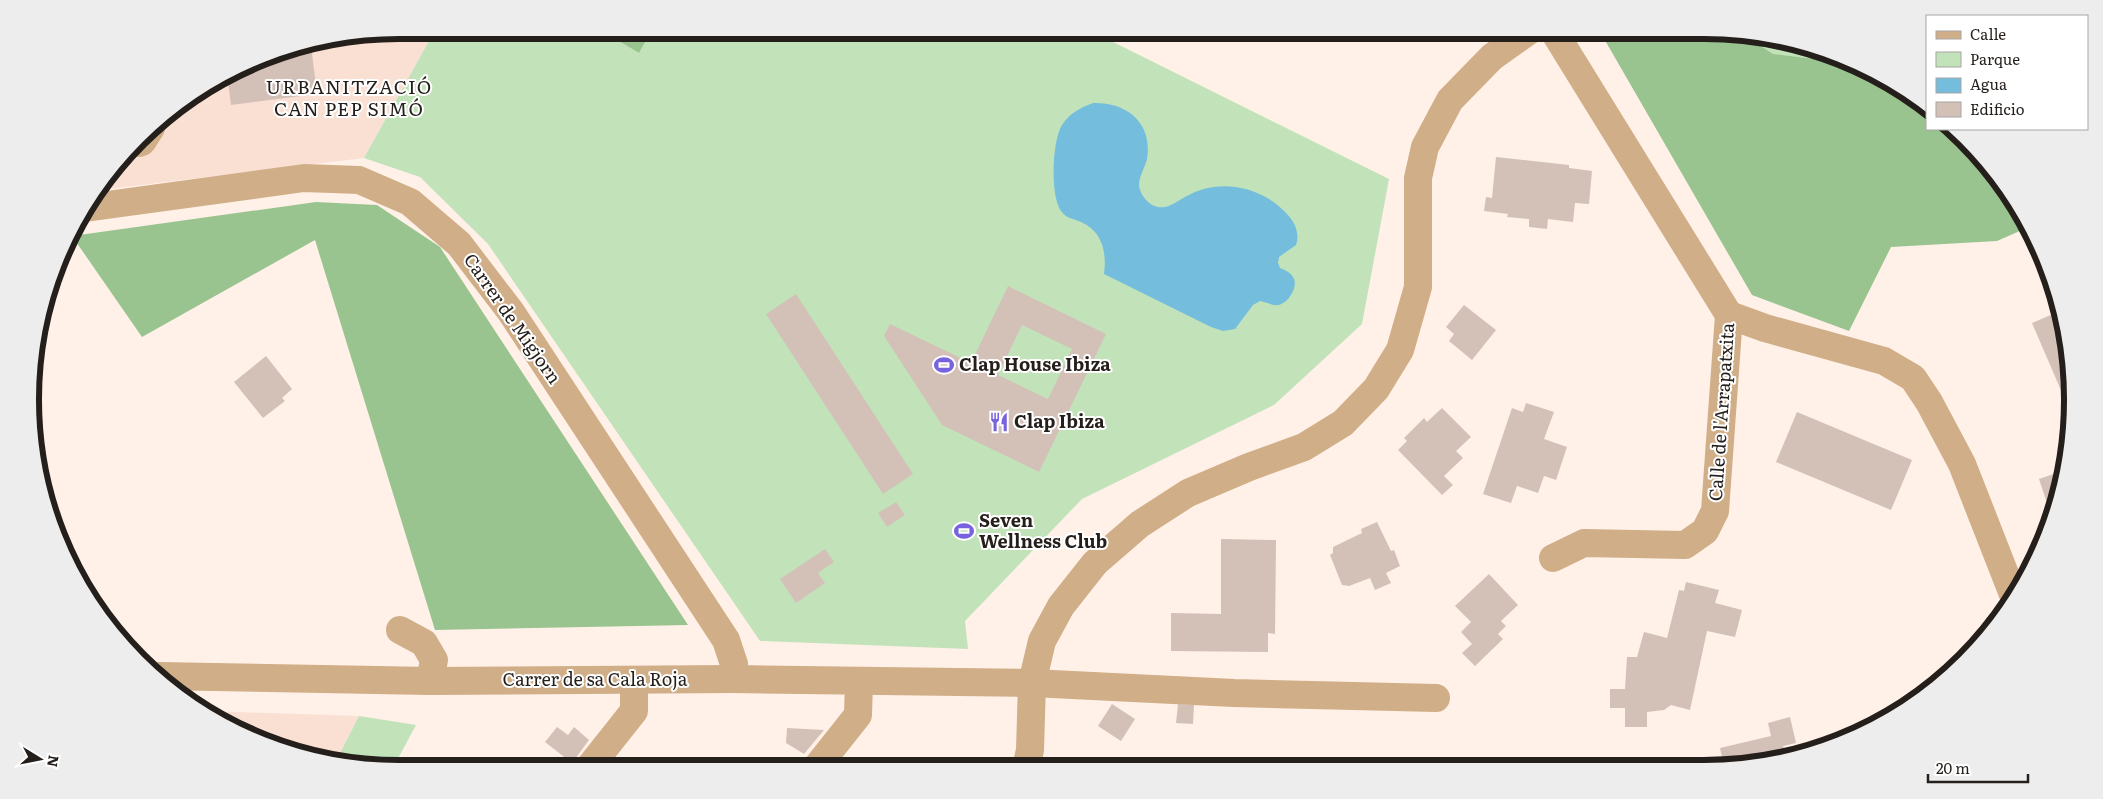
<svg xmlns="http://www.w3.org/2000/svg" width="2103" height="799" viewBox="0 0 2103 799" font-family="Literata,serif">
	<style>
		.built { fill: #fae0d3 }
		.green { fill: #c2e3ba }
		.forest { fill: #99c48f }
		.water { fill: #74bddd }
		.building { fill: #d3c1b8; fill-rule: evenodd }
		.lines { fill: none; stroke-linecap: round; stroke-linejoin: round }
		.minor { stroke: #d0ae87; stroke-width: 28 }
		.labels { text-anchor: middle; stroke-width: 4; stroke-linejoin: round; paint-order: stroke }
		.street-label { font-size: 18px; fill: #251f1b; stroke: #fff }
		.poi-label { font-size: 18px; font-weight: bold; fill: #251f1b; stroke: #fff; text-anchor: start }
		.neighbourhood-label { font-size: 19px; letter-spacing: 1px; fill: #251f1b; stroke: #fff }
		.rim { fill: none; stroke: #251f1b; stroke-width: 6 }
	</style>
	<rect width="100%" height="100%" fill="#fff0e8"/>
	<g class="built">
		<polygon points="399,30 435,30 364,158 100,190 156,122 215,79 280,50"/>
		<polygon points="205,711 359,716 336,761 304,756 236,731"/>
	</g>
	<g class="green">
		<polygon points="435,30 600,30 639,53 652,30 1089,30 1389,179 1362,324 1274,405 1082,499 965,621 968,649 760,641 488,244 420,177 364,158"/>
		<polygon points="1744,35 1799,43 1855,64 1772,54"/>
		<polygon points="359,716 416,725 393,768 336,761"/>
	</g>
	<g class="forest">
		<polygon points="600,30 652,30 639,53"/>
		<path d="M 1599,30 L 1704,30 L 1744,35 L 1773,54 L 1855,64 L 1867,68 L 1927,105 L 1927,129 L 1952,129 C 1982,157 2012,190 2029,227 L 1997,241 L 1891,247 L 1849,331 L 1752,295 Z"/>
		<polygon points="316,202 377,205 440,247 688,625 435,630 315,240 142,337 72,236"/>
	</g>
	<path class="water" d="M 1093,103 C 1127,102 1153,123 1147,159 C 1145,168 1139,176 1139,185 C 1140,195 1148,205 1158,207 C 1170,209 1178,200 1189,195 C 1222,178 1262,187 1287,214 C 1295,222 1300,234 1296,245 L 1279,257 L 1278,263 L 1280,268 C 1285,270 1290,272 1293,277 C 1299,285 1289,303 1279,305 C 1273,306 1266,302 1260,301 L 1253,305 L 1235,329 L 1223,331 L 1211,327 L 1104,274 C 1107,252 1102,231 1081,222 C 1072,218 1067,219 1061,211 C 1050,196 1052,141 1062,125 C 1070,113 1080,108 1093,103 Z"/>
	<g class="building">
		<polygon points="311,45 317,94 231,105 227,74 280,50"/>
		<polygon points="1496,157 1569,165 1569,168 1592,171 1589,204 1575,203 1573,222 1548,219 1547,229 1529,227 1529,219 1507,217 1508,214 1484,211 1486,197 1492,198"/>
		<path d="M 1008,286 L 1106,334 L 1039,472 L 942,425 L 884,336 L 890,324 L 971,363 ZM 1022,325 L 1072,349 L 1048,399 L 998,375 Z"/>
		<polygon points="796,294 913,474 883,494 766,314"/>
		<polygon points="1464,305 1496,330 1472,360 1449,341 1454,334 1446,327"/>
		<polygon points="2060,311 2070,352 2072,416 2032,323"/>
		<polygon points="266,356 292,389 282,398 285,401 263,418 234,382"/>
		<polygon points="1526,403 1554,412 1544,439 1567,447 1556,480 1544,476 1538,493 1517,486 1511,503 1483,494 1512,408 1523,412"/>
		<polygon points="1442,408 1471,437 1456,451 1463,458 1444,476 1453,485 1442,495 1398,450 1407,441 1404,438 1424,418 1427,422"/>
		<polygon points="1797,412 1912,460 1891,510 1776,462"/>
		<polygon points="2065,470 2060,495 2053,511 2050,512 2039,479"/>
		<polygon points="896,502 905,515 887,527 878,513"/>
		<polygon points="1377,522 1391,551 1394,550 1400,566 1386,573 1391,583 1375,590 1370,578 1349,586 1342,585 1330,555 1333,553 1333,547 1362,533 1361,529"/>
		<polygon points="1221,539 1276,540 1275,634 1268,633 1268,652 1171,651 1171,613 1221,614"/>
		<polygon points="825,549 834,562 818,573 825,583 796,603 780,579"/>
		<polygon points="1489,574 1518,605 1501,621 1506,626 1498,634 1503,639 1475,666 1462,653 1472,644 1461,632 1471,622 1455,606"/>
		<polygon points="1686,582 1719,590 1715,603 1742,610 1735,637 1707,631 1690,710 1671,705 1664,710 1647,712 1647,727 1625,727 1625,708 1610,708 1610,689 1625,689 1627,657 1637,657 1644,632 1667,638 1679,590 1684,591"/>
		<polygon points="1112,704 1135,719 1121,741 1098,726"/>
		<polygon points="1178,704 1194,705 1193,724 1176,723"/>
		<polygon points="1790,717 1796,743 1783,746 1786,756 1752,766 1724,766 1720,748 1771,736 1768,723"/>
		<polygon points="557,727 568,735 574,727 589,740 572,763 545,742"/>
		<polygon points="787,728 824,730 804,754 786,743"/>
	</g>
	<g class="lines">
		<g class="minor">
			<polyline points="139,143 142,142 151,128"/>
			<polyline points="85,208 304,178 359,180 410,202 459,244 511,312 726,640 734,664 733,679"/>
			<polyline points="1729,315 1765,328 1884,361 1913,378 1929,402 1962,464 2014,597"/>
			<polyline points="1553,558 1584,543 1685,545 1705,531 1715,511 1729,315 1553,30"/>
			<polyline points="400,630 424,643 434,660 430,681"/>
			<polyline points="159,676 430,681 733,679 1032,683 1234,693 1436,698"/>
			<polyline points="816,768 858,715 859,681"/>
			<polyline points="1026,768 1030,750 1032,683 1042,641 1061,606 1095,563 1140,524 1188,493 1249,467 1304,447 1343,423 1376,389 1400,350 1418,287 1418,178 1425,147 1450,100 1492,57 1530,30"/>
			<polyline points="588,769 634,711 634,680"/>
		</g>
	</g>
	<defs>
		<symbol id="stadium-bare" viewBox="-9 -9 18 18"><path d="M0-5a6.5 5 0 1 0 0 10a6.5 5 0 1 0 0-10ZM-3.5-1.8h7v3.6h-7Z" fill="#7863de" stroke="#fff" stroke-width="2.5" paint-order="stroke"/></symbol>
		<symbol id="restaurant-bare" viewBox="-9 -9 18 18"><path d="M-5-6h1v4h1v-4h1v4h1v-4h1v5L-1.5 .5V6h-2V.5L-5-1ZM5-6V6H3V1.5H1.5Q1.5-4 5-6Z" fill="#7863de" stroke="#fff" stroke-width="2.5" paint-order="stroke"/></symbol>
	</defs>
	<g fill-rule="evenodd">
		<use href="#stadium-bare" x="930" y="351" width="28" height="28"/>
		<use href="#restaurant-bare" x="985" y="408" width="28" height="28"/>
		<use href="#stadium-bare" x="950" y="517" width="28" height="28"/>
	</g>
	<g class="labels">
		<g class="street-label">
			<text transform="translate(512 319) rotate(55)" y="6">Carrer de Migjorn</text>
			<text transform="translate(1722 412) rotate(-86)" y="6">Calle de l'Arrapatxita</text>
			<text x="595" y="686">Carrer de sa Cala Roja</text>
		</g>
		<g class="poi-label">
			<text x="959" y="371">Clap House Ibiza</text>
			<text x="1014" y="428">Clap Ibiza</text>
			<text x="979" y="527">Seven<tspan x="979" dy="21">Wellness Club</tspan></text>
		</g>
		<g class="neighbourhood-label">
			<text x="349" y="94">URBANITZACIÓ<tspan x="349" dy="22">CAN PEP SIMÓ</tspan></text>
		</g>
	</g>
	<path d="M0 0H2103V799H0ZM399 39H1704A360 360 0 0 1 2064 399V400A360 360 0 0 1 1704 760H399A360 360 0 0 1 39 400V399A360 360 0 0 1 399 39Z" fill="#eeeded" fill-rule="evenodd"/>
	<path class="rim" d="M399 39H1704A360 360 0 0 1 2064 399V400A360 360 0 0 1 1704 760H399A360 360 0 0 1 39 400V399A360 360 0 0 1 399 39Z"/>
	<rect x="1926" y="15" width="162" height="115" fill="#ffffff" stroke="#a8a5a4"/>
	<rect x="1936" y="31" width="25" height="8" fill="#d0ae87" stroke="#a8a5a4"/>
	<text x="1970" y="40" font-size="15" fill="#251f1b">Calle</text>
	<rect x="1936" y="52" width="25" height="15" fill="#c2e3ba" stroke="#a8a5a4"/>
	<text x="1970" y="65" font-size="15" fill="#251f1b">Parque</text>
	<rect x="1936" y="78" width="25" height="15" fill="#74bddd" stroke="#a8a5a4"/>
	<text x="1970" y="90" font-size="15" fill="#251f1b">Agua</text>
	<rect x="1936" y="102" width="25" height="15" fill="#d3c1b8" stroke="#a8a5a4"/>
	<text x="1970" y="115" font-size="15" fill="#251f1b">Edificio</text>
	<g transform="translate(40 759) rotate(100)" stroke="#ffffff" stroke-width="4" paint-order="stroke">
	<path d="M0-4L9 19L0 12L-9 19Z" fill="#251f1b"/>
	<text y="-8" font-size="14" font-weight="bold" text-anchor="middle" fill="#251f1b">N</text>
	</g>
	<path d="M1928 774v8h100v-8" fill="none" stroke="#251f1b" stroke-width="2.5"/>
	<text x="1936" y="774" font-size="15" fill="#251f1b" stroke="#ffffff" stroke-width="4" paint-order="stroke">20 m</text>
</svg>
